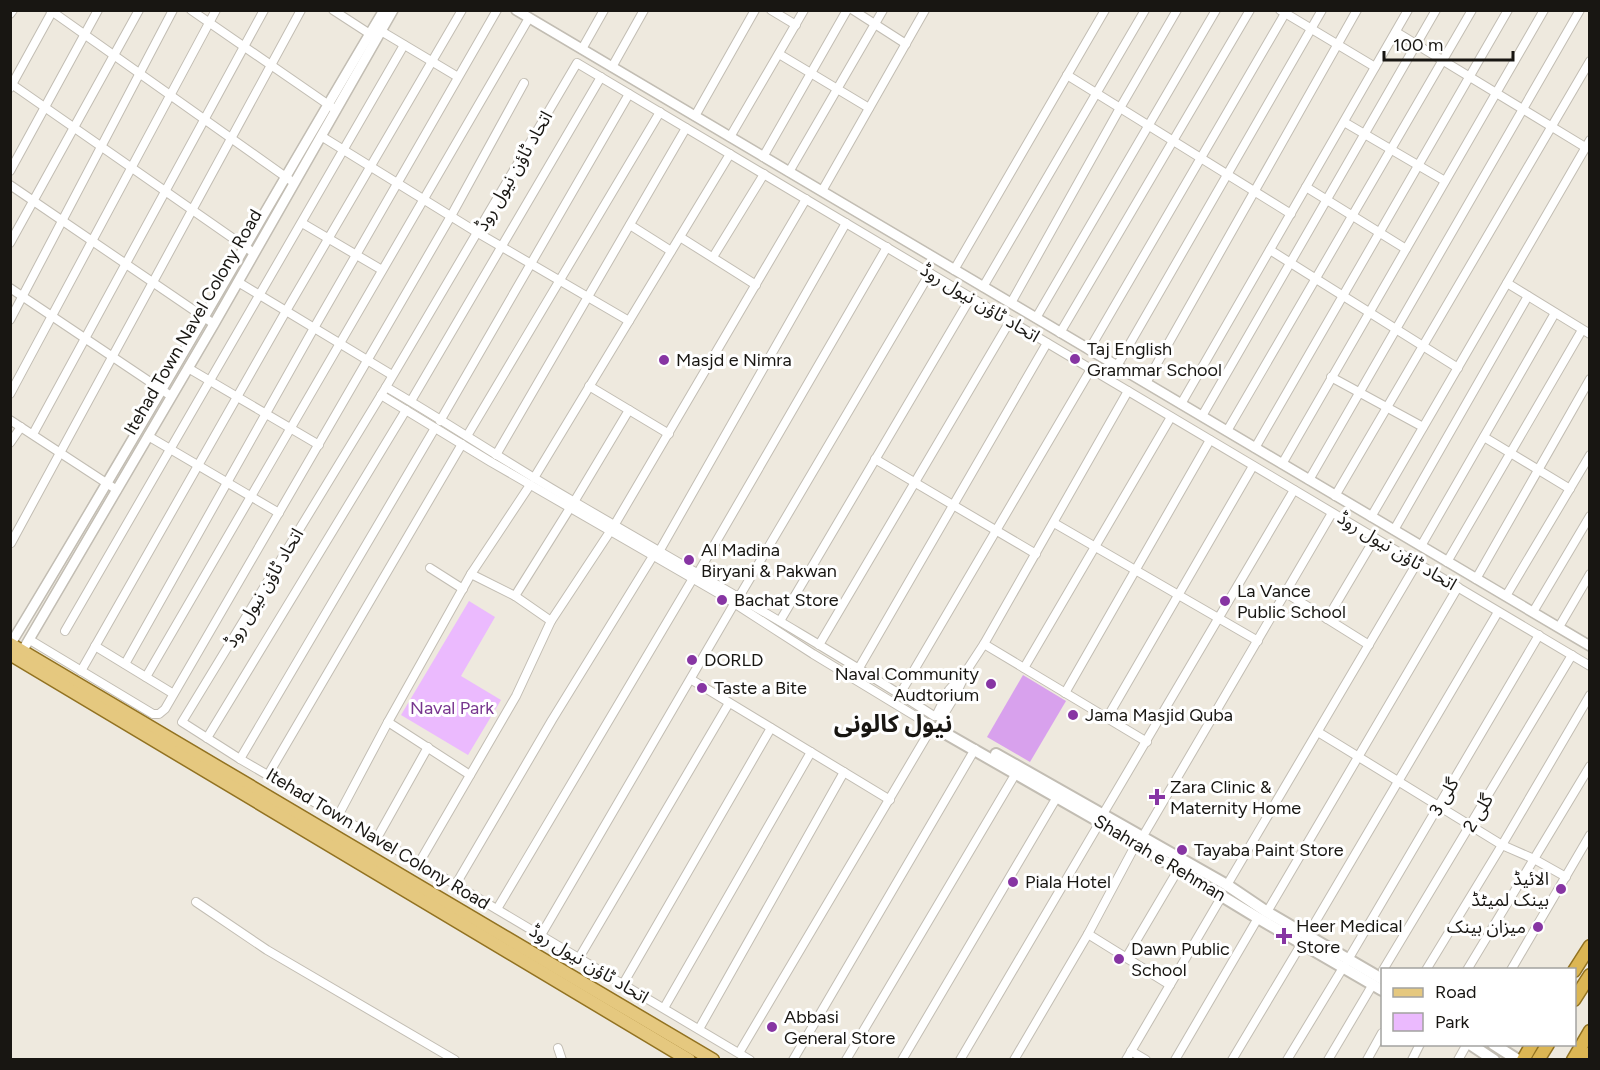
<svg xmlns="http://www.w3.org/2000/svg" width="1600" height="1070" viewBox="0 0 1600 1070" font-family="Figtree,'Noto Sans Arabic',sans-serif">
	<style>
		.green { fill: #ebbafe }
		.forest { fill: #d8a1ed }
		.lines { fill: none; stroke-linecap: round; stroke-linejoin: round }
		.minor-casing { stroke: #c2bdb3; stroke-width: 10 }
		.tertiary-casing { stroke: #c2bdb3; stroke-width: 12 }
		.secondary-casing { stroke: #c2bdb3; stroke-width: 14 }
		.primary-casing { stroke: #927221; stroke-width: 15 }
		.trunk-casing { stroke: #927221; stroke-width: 15 }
		.minor { stroke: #fff; stroke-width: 8 }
		.tertiary { stroke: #fff; stroke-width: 9 }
		.secondary { stroke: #fff; stroke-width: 10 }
		.primary { stroke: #e5c87f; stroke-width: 12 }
		.trunk { stroke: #dcb654; stroke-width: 12 }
		.poi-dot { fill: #8735a3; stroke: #fff; stroke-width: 2 }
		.labels { text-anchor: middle; stroke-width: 6; stroke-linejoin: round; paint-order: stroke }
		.street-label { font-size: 18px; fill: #181612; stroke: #fff }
		.poi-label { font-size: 18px; fill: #181612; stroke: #fff; text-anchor: start }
		.park-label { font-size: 18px; fill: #77358e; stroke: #fff }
		.district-label { font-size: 24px; font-weight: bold; fill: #181612; stroke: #fff }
	</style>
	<rect width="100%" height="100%" fill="#eee9de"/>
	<polygon class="green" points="469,601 495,617 461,676 501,700 468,755 401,715"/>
	<polygon class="forest" points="1023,675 1066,701 1030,762 987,737"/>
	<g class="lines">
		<defs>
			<g id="minor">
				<polyline points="50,10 290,180"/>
				<polyline points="191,10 336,110"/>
				<polyline points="333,10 373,36"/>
				<polyline points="771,10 796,25"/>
				<polyline points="853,10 906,44"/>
				<polyline points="1280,10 1375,67"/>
				<polyline points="10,14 13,10"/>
				<polyline points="381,31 458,77"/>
				<polyline points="1396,32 1585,147"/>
				<polyline points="582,49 604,10"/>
				<polyline points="779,54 869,108"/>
				<polyline points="612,67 644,10"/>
				<polyline points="1067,75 1291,214"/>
				<polyline points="10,83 254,253"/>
				<polyline points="10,88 53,10"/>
				<polyline points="695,116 755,10"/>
				<polyline points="1344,122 1445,181"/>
				<polyline points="321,136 478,233 629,321"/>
				<polyline points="730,137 804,10"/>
				<polyline points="763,157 847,10"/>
				<polyline points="10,171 98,10"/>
				<polyline points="789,172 883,10"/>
				<polyline points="10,185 214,324"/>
				<polyline points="1306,187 1406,249"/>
				<polyline points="822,191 925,10"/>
				<polyline points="302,223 382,270"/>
				<polyline points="630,225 671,251"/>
				<polyline points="680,237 756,285"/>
				<polyline points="10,243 139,10"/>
				<polyline points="1270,250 1458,368"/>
				<polyline points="713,257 764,174"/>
				<polyline points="954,270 1105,10"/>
				<polyline points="238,282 392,375"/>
				<polyline points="1507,283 1590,334"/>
				<polyline points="983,287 1145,10"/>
				<polyline points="10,288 171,396"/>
				<polyline points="1011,303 1120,108 1177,10"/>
				<polyline points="1036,318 1216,10"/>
				<polyline points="10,320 173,10"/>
				<polyline points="1060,333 1250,10"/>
				<polyline points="1089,350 1287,10"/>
				<polyline points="1117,366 1322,10"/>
				<polyline points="188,368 319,445"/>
				<polyline points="1331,377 1423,427"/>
				<polyline points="1146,383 1357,10"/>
				<polyline points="589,386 669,434"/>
				<path d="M 386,387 C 450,424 510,465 573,501 C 694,572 816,640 934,716"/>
				<polyline points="10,394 216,10"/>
				<polyline points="381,395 491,462 723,596 813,654 930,725"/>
				<polyline points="411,401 601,77"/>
				<polyline points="1181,404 1408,10"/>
				<polyline points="1202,416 1436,10"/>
				<polyline points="10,420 117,490"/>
				<polyline points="440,421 629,94"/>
				<polyline points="1227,431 1472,10"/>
				<polyline points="33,434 264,10"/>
				<polyline points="148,436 279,513"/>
				<polyline points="467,436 660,112"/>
				<polyline points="1484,437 1570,489"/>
				<polyline points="10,443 21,427"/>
				<polyline points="1255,448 1508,10"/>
				<polyline points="496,455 686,128"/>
				<polyline points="875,459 1036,554"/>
				<polyline points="1282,464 1544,10"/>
				<polyline points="534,478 730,154"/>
				<polyline points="1309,480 1580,10"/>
				<polyline points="1335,496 1590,61"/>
				<polyline points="574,502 629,410"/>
				<polyline points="1371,517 1590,140"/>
				<polyline points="1054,523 1258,641"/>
				<polyline points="1394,530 1528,296"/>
				<polyline points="11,543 301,10"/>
				<polyline points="1421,546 1555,313"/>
				<polyline points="660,550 846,223"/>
				<polyline points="1447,562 1582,330"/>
				<polyline points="430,568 463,589"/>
				<polyline points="698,573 887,247"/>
				<polyline points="471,574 515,596 551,621"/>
				<polyline points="1476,579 1590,379"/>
				<polyline points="1286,593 1369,645"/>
				<polyline points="515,596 570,508"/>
				<polyline points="1506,596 1590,455"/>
				<polyline points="739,597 930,273"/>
				<polyline points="1533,612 1590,516"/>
				<polyline points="1327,619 1375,538"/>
				<polyline points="780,621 971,297"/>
				<polyline points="1559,627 1590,574"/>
				<polyline points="65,631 404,45"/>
				<polyline points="30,640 153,714 159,714 165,709 451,216 524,83"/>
				<polyline points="984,644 1147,742"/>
				<polyline points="819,645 1010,321"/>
				<polyline points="95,646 172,693"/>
				<polyline points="125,664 314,328 497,10"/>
				<polyline points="859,668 1047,343"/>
				<polyline points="1024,668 1171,417"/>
				<polyline points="81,671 286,311 462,10"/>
				<polyline points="146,677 529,18"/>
				<polyline points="692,680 890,800"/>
				<polyline points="1065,693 1210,440"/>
				<polyline points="900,694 1091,369"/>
				<polyline points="936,716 949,690 967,670 984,644 1128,391"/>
				<polyline points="1107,718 1253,466"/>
				<polyline points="941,719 955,696 964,677"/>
				<polyline points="388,722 470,775"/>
				<polyline points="1318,732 1502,845 1534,859 1566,877"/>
				<polyline points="207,738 406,410"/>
				<polyline points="240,759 435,428"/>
				<polyline points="268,775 462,444"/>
				<polyline points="1103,814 1294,490"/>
				<polyline points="338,816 388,722 471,574 530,485"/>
				<polyline points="1143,836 1332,513"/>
				<polyline points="377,838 428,747"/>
				<polyline points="419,863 516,696 551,621 615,524 806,199"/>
				<polyline points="456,884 552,720 653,556"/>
				<polyline points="1227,885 1417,563"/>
				<polyline points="196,902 267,950 455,1060"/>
				<polyline points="497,909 692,580"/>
				<polyline points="1267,912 1458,587"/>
				<polyline points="1088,934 1170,985"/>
				<polyline points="541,935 734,604"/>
				<polyline points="1307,936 1498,612"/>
				<polyline points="579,958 729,703"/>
				<polyline points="1126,958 1178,870"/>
				<polyline points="1349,958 1539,635"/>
				<polyline points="1383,970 1572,655"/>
				<polyline points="1426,970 1502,845 1590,695"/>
				<polyline points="1467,970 1590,766"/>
				<polyline points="1511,970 1590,835"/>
				<polyline points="623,984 771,728"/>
				<polyline points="664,1008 811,752"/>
				<polyline points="699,1029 844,772"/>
				<polyline points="558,1048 562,1060"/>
				<polyline points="1131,1051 1146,1060"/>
				<polyline points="739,1053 932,727"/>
				<polyline points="750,1060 419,863 240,759 182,722 386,387 577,63 1590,666"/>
				<polyline points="793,1060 975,749"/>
				<polyline points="846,1060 1016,773"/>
				<polyline points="902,1060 1057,797"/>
				<polyline points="960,1060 1100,822"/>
				<polyline points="1014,1060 1088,934 1136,844"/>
				<polyline points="1126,1060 1222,896"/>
				<polyline points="1175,1060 1258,918"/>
				<polyline points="1232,1060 1302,943"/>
				<polyline points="1287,1060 1344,966"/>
				<polyline points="1328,1060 1373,984"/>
				<polyline points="1367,1060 1382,1033"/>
				<polyline points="1412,1060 1420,1044"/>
				<polyline points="1458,1060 1467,1044"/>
			</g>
			<g id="tertiary">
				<polyline points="516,10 1590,646"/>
				<path d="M 10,645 C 138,435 258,221 384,10"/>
				<polyline points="20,655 214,324 393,10"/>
			</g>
			<g id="secondary">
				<polyline points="936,728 1100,822 1258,918 1382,990"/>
				<polyline points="996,754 1227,885 1267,912 1382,979"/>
				<polyline points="1470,1044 1494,1060"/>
				<polyline points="1493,1044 1518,1060"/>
			</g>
			<g id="primary">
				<polyline points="10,644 713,1060"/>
				<polyline points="10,654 689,1060"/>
			</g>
			<g id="trunk">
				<polyline points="1574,971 1590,946"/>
				<polyline points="1574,1000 1590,975"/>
				<polyline points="1523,1060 1532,1044"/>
				<polyline points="1538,1060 1548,1044"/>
				<polyline points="1573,1060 1590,1031"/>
				<polyline points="1586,1060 1590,1053"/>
			</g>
		</defs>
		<use href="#minor" class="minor-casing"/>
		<use href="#tertiary" class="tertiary-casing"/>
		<use href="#secondary" class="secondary-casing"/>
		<use href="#primary" class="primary-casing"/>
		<use href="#trunk" class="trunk-casing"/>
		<use href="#minor" class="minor"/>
		<use href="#tertiary" class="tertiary"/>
		<use href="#secondary" class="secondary"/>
		<use href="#primary" class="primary"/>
		<use href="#trunk" class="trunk"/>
	</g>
	<g class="poi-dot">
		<circle cx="1075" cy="359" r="6"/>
		<circle cx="664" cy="360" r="6"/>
		<circle cx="689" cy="560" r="6"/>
		<circle cx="722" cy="600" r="6"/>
		<circle cx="1225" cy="601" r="6"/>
		<circle cx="692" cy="660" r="6"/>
		<circle cx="991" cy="684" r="6"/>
		<circle cx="702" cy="688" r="6"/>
		<circle cx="1073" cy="715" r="6"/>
		<path d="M1154 788h6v6h6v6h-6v6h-6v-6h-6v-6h6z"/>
		<circle cx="1182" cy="850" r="6"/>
		<circle cx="1013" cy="882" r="6"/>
		<circle cx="1561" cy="889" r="6"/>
		<circle cx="1538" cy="927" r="6"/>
		<path d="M1281 927h6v6h6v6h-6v6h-6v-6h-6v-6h6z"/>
		<circle cx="1119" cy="959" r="6"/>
		<circle cx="772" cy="1027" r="6"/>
	</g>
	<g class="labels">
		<g class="street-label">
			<text transform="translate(514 171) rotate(-60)" y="6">اتحاد ٹاؤن نیول روڈ</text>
			<text transform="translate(980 303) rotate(31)" y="6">اتحاد ٹاؤن نیول روڈ</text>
			<text transform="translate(193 322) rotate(-60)" y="6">Itehad Town Navel Colony Road</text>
			<text transform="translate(1397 551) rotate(31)" y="6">اتحاد ٹاؤن نیول روڈ</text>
			<text transform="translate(264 588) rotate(-59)" y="6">اتحاد ٹاؤن نیول روڈ</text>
			<text transform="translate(1444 797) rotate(-60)" y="6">گلی 3</text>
			<text transform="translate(1478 813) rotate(-59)" y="6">گلی 2</text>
			<text transform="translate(378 839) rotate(31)" y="6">Itehad Town Navel Colony Road</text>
			<text transform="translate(1160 858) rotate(31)" y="6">Shahrah e Rehman</text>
			<text transform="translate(589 964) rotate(31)" y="6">اتحاد ٹاؤن نیول روڈ</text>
		</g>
		<g class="poi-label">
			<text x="1087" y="355">Taj English<tspan x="1087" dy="21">Grammar School</tspan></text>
			<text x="676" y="366">Masjd e Nimra</text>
			<text x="701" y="556">Al Madina<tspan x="701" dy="21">Biryani &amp; Pakwan</tspan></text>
			<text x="1237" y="597">La Vance<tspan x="1237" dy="21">Public School</tspan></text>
			<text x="734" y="606">Bachat Store</text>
			<text x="704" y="666">DORLD</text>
			<text x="979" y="680" text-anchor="end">Naval Community<tspan x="979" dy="21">Audtorium</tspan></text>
			<text x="714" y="694">Taste a Bite</text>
			<text x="1085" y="721">Jama Masjid Quba</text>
			<text x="1170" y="793">Zara Clinic &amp;<tspan x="1170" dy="21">Maternity Home</tspan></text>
			<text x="1194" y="856">Tayaba Paint Store</text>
			<text x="1549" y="885" text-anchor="end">الائیڈ<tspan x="1549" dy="21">بینک لمیٹڈ</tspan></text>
			<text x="1025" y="888">Piala Hotel</text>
			<text x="1296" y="932">Heer Medical<tspan x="1296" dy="21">Store</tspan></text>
			<text x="1526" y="933" text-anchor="end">میزان بینک</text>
			<text x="1131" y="955">Dawn Public<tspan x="1131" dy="21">School</tspan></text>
			<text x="784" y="1023">Abbasi<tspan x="784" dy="21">General Store</tspan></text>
		</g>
		<g class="park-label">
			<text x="452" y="714">Naval Park</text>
		</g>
		<g class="district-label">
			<text x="893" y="732">نیول کالونی</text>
		</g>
	</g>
	<rect width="1600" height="1070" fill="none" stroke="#181612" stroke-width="24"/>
	<rect x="1381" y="968" width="195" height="78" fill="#ffffff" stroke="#a3a2a0" stroke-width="1.5"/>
	<rect x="1393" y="988" width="30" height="9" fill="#e5c87f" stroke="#a3a2a0" stroke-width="1.5"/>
	<text x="1435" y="998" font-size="18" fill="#181612">Road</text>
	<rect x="1393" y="1013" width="30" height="18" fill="#ebbafe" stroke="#a3a2a0" stroke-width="1.5"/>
	<text x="1435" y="1028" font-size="18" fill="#181612">Park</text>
	<path d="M1384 51v9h129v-9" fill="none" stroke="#181612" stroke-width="3"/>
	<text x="1393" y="51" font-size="18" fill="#181612" stroke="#ffffff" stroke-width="4.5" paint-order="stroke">100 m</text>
</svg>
